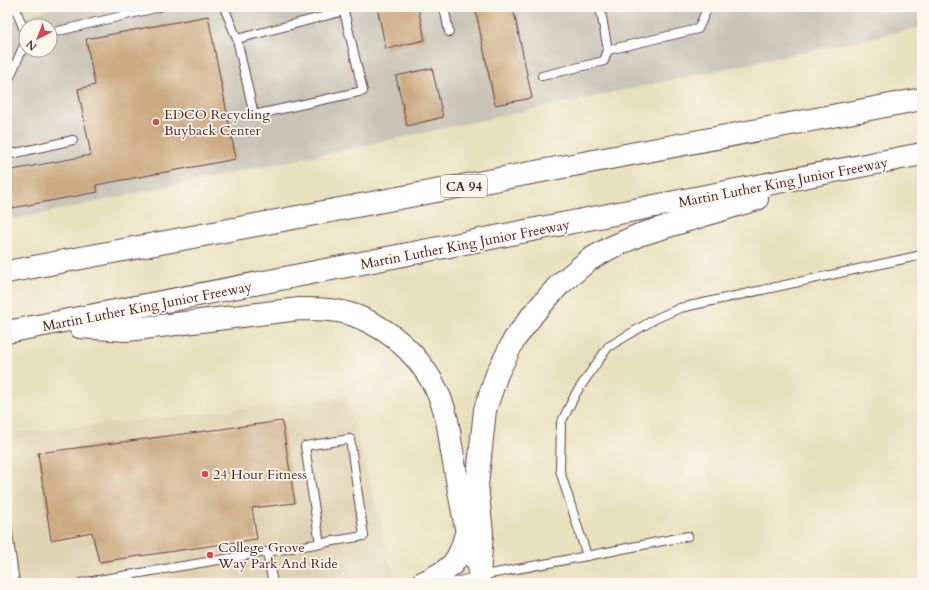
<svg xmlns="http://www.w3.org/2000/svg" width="929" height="590" viewBox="0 0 929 590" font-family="Cardo,serif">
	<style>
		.built { fill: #e0d3b4 }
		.industrial { fill: #c8c4b8; fill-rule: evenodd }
		.building { fill: #ccaa82 }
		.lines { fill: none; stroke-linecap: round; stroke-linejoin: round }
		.service-casing { stroke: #623c41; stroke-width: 10 }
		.motorway-casing { stroke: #623c41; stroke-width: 24 }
		.service { stroke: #fff; stroke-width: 8 }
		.motorway { stroke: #fff; stroke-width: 22 }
		.poi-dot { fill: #d1495b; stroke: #fbf7ec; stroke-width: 1.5 }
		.labels { text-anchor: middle; stroke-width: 3.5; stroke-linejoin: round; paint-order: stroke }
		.shield { fill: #fbf7ec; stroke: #7f6065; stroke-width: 1 }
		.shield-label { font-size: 13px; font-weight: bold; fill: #4a1f2b }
		.poi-label { font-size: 14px; fill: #4a1f2b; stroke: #fbf7ec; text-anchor: start }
		.street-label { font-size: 14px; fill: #4a1f2b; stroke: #fbf7ec }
	</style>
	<rect width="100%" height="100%" fill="#fbf7ec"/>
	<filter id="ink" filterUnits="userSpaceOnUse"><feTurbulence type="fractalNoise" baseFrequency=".025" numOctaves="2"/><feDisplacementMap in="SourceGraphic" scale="8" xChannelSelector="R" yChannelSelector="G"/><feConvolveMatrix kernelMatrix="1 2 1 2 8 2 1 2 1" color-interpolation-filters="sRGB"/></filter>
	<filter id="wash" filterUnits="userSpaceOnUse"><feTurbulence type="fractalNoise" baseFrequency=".012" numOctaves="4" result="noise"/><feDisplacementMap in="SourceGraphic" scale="16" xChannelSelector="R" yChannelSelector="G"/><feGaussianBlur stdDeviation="0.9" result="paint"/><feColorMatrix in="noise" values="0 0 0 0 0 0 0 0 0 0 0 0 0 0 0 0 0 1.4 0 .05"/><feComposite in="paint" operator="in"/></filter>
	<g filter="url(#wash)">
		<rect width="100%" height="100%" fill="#e8e1be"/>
		<polygon class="built" points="347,398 396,583 7,583 7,434"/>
		<path class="industrial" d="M 55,7 L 922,7 L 922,27 L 7,221 L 7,23 ZM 26,26 L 50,26 L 50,50 L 26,50 Z"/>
		<g id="blocks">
			<g class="building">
				<polygon points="377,7 418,7 425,40 386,49"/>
				<polygon points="475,7 513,7 532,98 495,105"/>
				<polygon points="208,16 236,159 96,185 98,192 7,209 7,171 91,155 78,89 95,85 86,39"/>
				<polygon points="432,68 443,117 407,126 396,76"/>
				<polygon points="282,421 295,503 252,508 257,539 99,562 92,532 51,540 38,453"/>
			</g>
		</g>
	</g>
	<g filter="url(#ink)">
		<use href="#blocks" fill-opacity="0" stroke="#623c41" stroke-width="1"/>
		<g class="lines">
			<defs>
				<g id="service">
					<polyline points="15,7 26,35"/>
					<polyline points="224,7 237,39 254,115 363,91 344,11 237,39"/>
					<polyline points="444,7 449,32"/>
					<polyline points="50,33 160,7"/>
					<polyline points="608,50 698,29 708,7"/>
					<polyline points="542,76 604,61 608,50 600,7"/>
					<polyline points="7,83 26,41"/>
					<polyline points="7,155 73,140"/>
					<polyline points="7,527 15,583"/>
					<polyline points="267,553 273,583"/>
					<polyline points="587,556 688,536"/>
					<polyline points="80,583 364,536 350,439 305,446 320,544"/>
					<polyline points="451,583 479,576 587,556 560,471 561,423 576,393 608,347 655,319 680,308 922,255"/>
				</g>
				<g id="motorway">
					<polyline points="7,272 922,99"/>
					<path d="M 80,327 L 127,330 L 299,309 C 318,309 338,309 356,316 C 400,333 434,370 446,416 C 449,427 450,440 452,452 C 459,487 463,523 474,558"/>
					<polyline points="7,332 922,154"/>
					<polyline points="479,576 482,533 477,485 485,410 497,374 514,340 534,313 559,285 589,260 610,248 639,235 757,199"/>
					<path d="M 422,583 C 451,570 459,563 466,533"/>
				</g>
			</defs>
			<use href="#service" class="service-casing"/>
			<use href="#motorway" class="motorway-casing"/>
			<use href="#service" class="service"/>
			<use href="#motorway" class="motorway"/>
		</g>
	</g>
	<g class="poi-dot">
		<circle cx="156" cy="122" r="4"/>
		<circle cx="205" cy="474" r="4"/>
		<circle cx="210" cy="555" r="4"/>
	</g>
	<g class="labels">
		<rect class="shield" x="441" y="175" width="46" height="22" rx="3"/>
		<g class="shield-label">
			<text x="464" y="191">CA 94</text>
		</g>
		<g class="poi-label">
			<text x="164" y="119">EDCO Recycling<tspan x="164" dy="16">Buyback Center</tspan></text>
			<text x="213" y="479">24 Hour Fitness</text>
			<text x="218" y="552">College Grove<tspan x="218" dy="16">Way Park And Ride</tspan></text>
		</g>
		<g class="street-label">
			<text transform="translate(783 182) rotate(-11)" y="5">Martin Luther King Junior Freeway</text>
			<text transform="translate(465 244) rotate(-11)" y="5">Martin Luther King Junior Freeway</text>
			<text transform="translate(147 306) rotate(-11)" y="5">Martin Luther King Junior Freeway</text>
		</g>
	</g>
	<rect width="929" height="590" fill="none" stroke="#fbf7ec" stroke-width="24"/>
	<g transform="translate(38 38) rotate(222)"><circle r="19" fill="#fbf7ec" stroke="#b4a19f"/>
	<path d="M0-3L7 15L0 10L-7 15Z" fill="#d1495b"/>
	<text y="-6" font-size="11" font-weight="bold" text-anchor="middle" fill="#4a1f2b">N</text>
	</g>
</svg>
